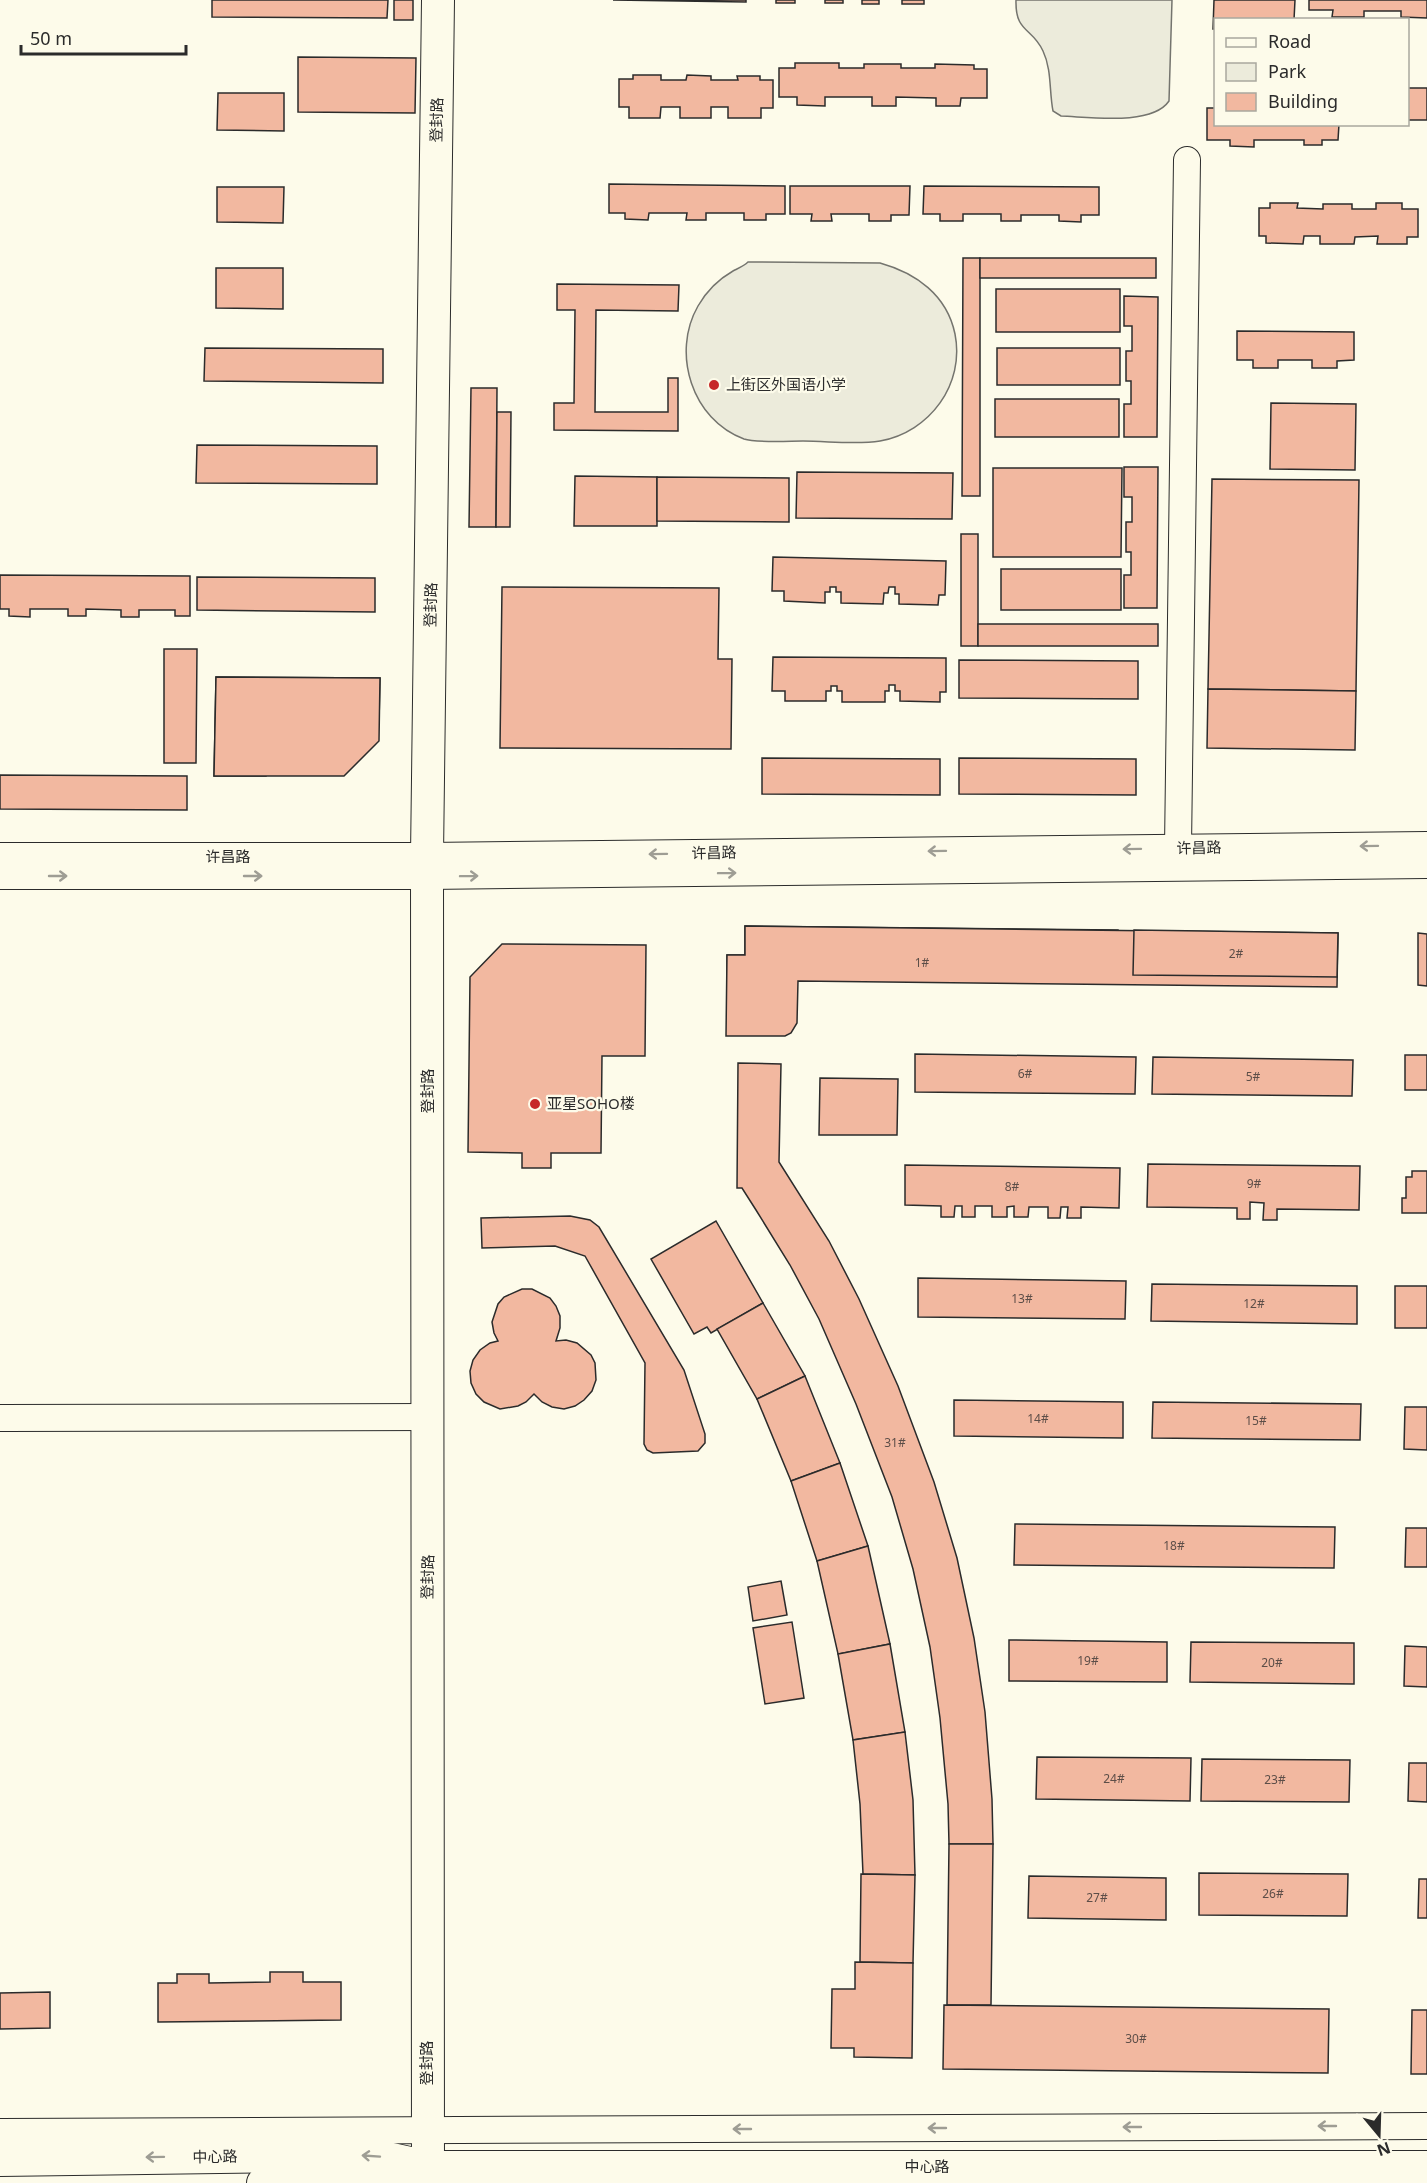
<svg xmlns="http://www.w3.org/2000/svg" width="1427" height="2183" viewBox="0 0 1427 2183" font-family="'Noto Sans','Noto Sans SC',sans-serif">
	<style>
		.green { fill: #ecebdb; stroke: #74746e; stroke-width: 1.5 }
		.building { fill: #f2b8a0; stroke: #2b2b2b; stroke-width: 1.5 }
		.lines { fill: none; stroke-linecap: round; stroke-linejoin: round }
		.minor-casing { stroke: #2b2b2b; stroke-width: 28 }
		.major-casing { stroke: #2b2b2b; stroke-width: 34 }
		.minor { stroke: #fdfbea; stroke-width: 26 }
		.major { stroke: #fdfbea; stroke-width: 32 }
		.oneway { stroke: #9e9d94 }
		.poi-dot { fill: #c62828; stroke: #fdfbea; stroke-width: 2 }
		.labels { text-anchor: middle; stroke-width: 4.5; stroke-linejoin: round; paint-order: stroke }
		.number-label { font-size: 12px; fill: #5d4e48 }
		.street-label { font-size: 15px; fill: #2b2b2b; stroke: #fdfbea }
		.poi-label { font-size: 15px; fill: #2b2b2b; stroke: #fdfbea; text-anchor: start }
	</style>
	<rect width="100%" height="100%" fill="#fdfbea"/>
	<g class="green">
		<path d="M 1016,0 L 1172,0 L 1169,101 C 1152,126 1090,117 1061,116 L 1053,111 C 1049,91 1052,70 1043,51 C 1032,27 1015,33 1016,0 Z"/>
		<path d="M 748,262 L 880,263 C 916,273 947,295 955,334 C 965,384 930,432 880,441 C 856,445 828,441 803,441 C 789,441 756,443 744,439 C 692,420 671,353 698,306 C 706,292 719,279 733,271 C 739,268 744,266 748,262 Z"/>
	</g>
	<g class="building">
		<polygon points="212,0 388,0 387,18 212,17"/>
		<rect x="394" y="0" width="19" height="20"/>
		<polygon points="613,0 746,0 746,2"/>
		<rect x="776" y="0" width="19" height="3"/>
		<rect x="825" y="0" width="18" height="3"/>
		<rect x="862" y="0" width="17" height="4"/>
		<rect x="902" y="0" width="22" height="4"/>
		<polygon points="1214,0 1295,0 1294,20 1216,20 1216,29 1213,29"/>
		<polygon points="1309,0 1427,0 1427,18 1401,17 1401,11 1364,11 1364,17 1332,17 1333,10 1309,10"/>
		<polygon points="298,57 416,58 415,113 298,112"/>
		<polygon points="795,63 839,63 839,68 864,68 864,64 901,64 901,68 935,68 935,64 974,65 974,69 987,69 987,98 961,98 960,106 936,106 936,98 896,97 896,106 872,106 872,97 825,97 825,106 797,105 797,97 779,97 779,68 795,68"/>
		<polygon points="633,75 661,75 661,80 686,80 687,75 711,76 711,80 738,80 737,76 760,76 760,80 773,80 773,108 761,108 761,118 728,118 728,107 711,107 711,118 680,118 680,107 661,107 660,118 629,118 629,107 619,107 619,79 633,79"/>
		<rect x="1408" y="88" width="19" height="32"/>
		<polygon points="218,93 284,93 284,131 217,130"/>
		<polygon points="1207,108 1216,108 1216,124 1339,124 1338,140 1322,140 1322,145 1304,145 1304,140 1254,140 1254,147 1230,146 1230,140 1207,140"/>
		<polygon points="609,184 785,186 785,214 766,214 766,220 744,220 744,213 706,213 706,220 686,220 687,213 649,213 648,220 625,219 625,213 609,213"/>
		<polygon points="790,186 910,186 909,215 891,215 891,221 869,221 869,214 831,214 832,221 811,221 812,214 790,214"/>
		<polygon points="924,186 1099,187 1099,215 1081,215 1081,222 1059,221 1059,215 1021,215 1021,221 1001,221 1001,214 963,214 963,221 940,221 940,214 923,214"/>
		<polygon points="217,187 284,187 283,223 217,222"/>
		<polygon points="1270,203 1298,203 1297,208 1323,209 1323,204 1352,204 1352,209 1376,209 1376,203 1402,203 1402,209 1418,209 1418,237 1407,237 1407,244 1377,244 1378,236 1355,237 1354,244 1320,244 1320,236 1304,236 1303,244 1266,243 1266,236 1259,236 1259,208 1270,208"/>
		<polygon points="963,258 980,258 980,496 962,496"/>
		<rect x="980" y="258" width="176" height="20"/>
		<polygon points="216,268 283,268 283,309 216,308"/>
		<polygon points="557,284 679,285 678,311 596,310 595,412 668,412 668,378 678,378 678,431 554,430 554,403 574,403 575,310 557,310"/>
		<rect x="996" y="289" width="124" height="43"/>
		<polygon points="1124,296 1158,297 1157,437 1124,437 1124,404 1131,404 1131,381 1126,381 1126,351 1132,351 1132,326 1124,326"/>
		<polygon points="1237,331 1354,332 1354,360 1337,361 1337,368 1312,368 1312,360 1278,360 1278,368 1253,368 1253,360 1237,360"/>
		<polygon points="205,348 383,349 383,383 204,381"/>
		<rect x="997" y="348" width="123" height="37"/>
		<polygon points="471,388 497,388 496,527 469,527"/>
		<rect x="995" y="399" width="124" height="38"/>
		<polygon points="1271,403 1356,404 1355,470 1270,469"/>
		<polygon points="497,412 511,412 510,527 496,527"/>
		<polygon points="197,445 377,446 377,484 196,483"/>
		<polygon points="1124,467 1158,467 1157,608 1124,608 1124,575 1131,575 1131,552 1126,552 1126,522 1132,522 1132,497 1124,497"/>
		<polygon points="993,468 1122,468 1121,557 993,557"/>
		<polygon points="797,472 953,473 952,519 796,518"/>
		<polygon points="575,476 657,477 657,526 574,526"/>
		<polygon points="657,477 789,478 789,522 657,521"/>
		<polygon points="1212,479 1359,480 1356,691 1208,689"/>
		<rect x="961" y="534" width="17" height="112"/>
		<polygon points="773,557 946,561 945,595 939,595 938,605 899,604 899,594 895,594 895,587 889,587 888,593 884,593 883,604 841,603 841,592 836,592 836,587 830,587 830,592 825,592 825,603 784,601 784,591 772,591"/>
		<rect x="1001" y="569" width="120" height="41"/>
		<polygon points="0,575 190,576 190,616 175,616 175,610 139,610 139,617 121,617 121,610 86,609 86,616 68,616 68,609 30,609 30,617 9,616 9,609 0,609"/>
		<polygon points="197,577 375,578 375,612 197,610"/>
		<polygon points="502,587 719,588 718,659 732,659 731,749 500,748"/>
		<rect x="978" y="624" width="180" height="22"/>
		<polygon points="164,649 197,649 196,763 164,763"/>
		<polygon points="773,657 946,658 946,692 940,692 940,702 900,701 900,691 895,691 895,685 889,685 889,691 885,691 885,702 842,702 842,691 837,691 837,686 831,686 831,691 826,691 826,701 785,701 785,691 772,691"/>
		<polygon points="959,660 1138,661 1138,699 959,698"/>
		<polygon points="216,677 380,678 379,723 310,722 310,710 283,710 283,723 267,723 266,776 214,776"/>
		<polygon points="216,677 380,678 379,741 344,776 214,776"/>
		<polygon points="1208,689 1356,691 1355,750 1207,748"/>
		<polygon points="762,758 940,759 940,795 762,794"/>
		<polygon points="959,758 1136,759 1136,795 959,794"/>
		<polygon points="0,775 187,776 187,810 0,809"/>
		<polygon points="745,926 1118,930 1118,975 783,972 782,1003 727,1002 727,955 745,955"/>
		<polygon points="745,926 1338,933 1337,987 798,981 797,1023 791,1033 785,1036 726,1036 727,955 745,955"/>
		<polygon points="1134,930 1338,933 1337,977 1133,975"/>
		<polygon points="1418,933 1427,934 1427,986 1418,985"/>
		<polygon points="502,944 646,945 645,1056 602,1056 601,1153 551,1153 551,1168 522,1168 522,1153 468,1152 470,977"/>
		<polygon points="915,1054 1136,1057 1135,1094 915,1092"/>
		<rect x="1405" y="1055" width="22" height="35"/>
		<polygon points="1153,1057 1353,1060 1352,1096 1152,1094"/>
		<polygon points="738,1063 781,1064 779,1162 829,1241 859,1299 898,1386 934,1482 957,1558 974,1638 985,1712 992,1799 993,1844 949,1844 948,1804 940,1718 930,1647 913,1569 892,1497 856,1404 819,1319 790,1265 756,1210 742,1188 737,1188"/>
		<polygon points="820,1078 898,1079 897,1135 819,1135"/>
		<polygon points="1148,1164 1360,1166 1359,1210 1277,1209 1277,1220 1263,1220 1264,1203 1250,1202 1250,1219 1237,1219 1237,1208 1147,1207"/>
		<polygon points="905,1165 1120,1168 1119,1208 1081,1207 1081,1218 1067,1218 1068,1207 1061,1207 1060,1218 1048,1218 1048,1207 1029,1207 1028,1217 1014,1217 1014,1206 1007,1207 1007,1217 992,1217 992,1206 975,1206 975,1217 962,1217 962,1206 955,1206 954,1217 941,1217 941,1206 905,1205"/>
		<polygon points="1412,1171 1427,1171 1427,1213 1402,1213 1402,1198 1406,1198 1406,1177 1412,1177"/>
		<polygon points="570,1216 590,1220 599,1227 684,1370 705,1434 705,1443 698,1451 653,1453 647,1450 644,1444 645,1363 585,1256 555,1246 482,1248 481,1218"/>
		<polygon points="716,1221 763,1303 711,1333 707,1327 694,1334 651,1259"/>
		<polygon points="918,1278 1126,1281 1125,1319 918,1317"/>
		<polygon points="1152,1284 1357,1286 1357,1324 1151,1321"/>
		<rect x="1395" y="1286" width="32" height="42"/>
		<polygon points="522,1289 532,1289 550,1298 556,1306 560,1316 560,1328 556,1341 566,1340 577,1343 591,1355 595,1363 596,1380 592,1391 584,1400 575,1406 564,1409 552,1407 542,1402 534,1394 526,1402 518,1406 500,1409 484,1402 476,1394 471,1383 470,1371 473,1360 480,1350 490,1343 498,1341 494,1333 492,1322 498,1304 504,1297"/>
		<polygon points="763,1303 805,1376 757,1399 717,1329"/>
		<polygon points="805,1376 840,1463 791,1481 757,1399"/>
		<polygon points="954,1400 1123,1402 1123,1438 954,1436"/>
		<polygon points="1153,1402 1361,1404 1360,1440 1152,1438"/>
		<polygon points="1405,1407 1427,1407 1427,1450 1404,1449"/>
		<polygon points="840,1463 868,1546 817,1561 791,1481"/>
		<polygon points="1015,1524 1335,1527 1334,1568 1014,1565"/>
		<polygon points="1406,1528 1427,1528 1427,1567 1405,1567"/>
		<polygon points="868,1546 890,1644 838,1654 817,1561"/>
		<polygon points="781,1581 787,1615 753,1621 748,1587"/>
		<polygon points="792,1622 804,1698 765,1704 753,1628"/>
		<polygon points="1009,1640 1167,1642 1167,1682 1009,1681"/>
		<polygon points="1191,1642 1354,1643 1354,1684 1190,1682"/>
		<polygon points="890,1644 905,1732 853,1740 838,1654"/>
		<polygon points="1405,1646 1427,1647 1427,1687 1404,1686"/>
		<polygon points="905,1732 913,1800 915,1875 863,1874 860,1804 853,1740"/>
		<polygon points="1037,1757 1191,1758 1190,1801 1036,1799"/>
		<polygon points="1202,1759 1350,1760 1349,1802 1201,1801"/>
		<polygon points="1409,1763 1427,1763 1427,1802 1408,1801"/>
		<polygon points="949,1844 993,1844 991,2005 947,2005"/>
		<polygon points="1199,1873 1348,1874 1347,1916 1199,1915"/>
		<polygon points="861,1874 915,1875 913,1963 860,1962"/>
		<polygon points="1029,1876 1166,1878 1166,1920 1028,1918"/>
		<polygon points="1419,1879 1427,1879 1427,1918 1418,1918"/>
		<polygon points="855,1962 913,1963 912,2058 854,2057 854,2048 831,2048 832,1989 855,1989"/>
		<polygon points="270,1972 303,1972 303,1982 341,1982 341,2020 158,2022 158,1983 177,1983 177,1974 209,1974 209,1983 270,1982"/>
		<polygon points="50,1992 50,2028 0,2029 0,1993"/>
		<polygon points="944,2005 1329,2009 1328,2073 943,2069"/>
		<polygon points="1412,2010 1427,2010 1427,2074 1411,2074"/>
	</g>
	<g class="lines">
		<defs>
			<g id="minor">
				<polyline points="1178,848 1187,160"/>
				<polyline points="0,856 427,856 1427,845"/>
				<polyline points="0,876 428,876 1427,865"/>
				<polyline points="0,1418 429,1417"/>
				<polyline points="0,2132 1427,2126"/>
			</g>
			<g id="major">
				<polyline points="0,2160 373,2155 428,2167 1427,2167"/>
				<polyline points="263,2183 370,2181 421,2169"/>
				<polyline points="428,2183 427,856 438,0"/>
			</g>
		</defs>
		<use href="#minor" class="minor-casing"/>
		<use href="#major" class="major-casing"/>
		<use href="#minor" class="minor"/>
		<use href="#major" class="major"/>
	</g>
	<defs><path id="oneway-shaft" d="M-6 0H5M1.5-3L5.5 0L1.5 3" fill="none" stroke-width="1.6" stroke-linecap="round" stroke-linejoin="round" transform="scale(1.5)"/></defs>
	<g class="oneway">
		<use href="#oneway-shaft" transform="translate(1369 846) rotate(179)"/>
		<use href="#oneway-shaft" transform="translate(1132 849) rotate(179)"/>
		<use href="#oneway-shaft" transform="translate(937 851) rotate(179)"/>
		<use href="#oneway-shaft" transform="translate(658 854) rotate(179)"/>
		<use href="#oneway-shaft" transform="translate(727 873) rotate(-1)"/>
		<use href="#oneway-shaft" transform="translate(58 876)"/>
		<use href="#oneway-shaft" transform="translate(253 876)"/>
		<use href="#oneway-shaft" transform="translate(469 876) rotate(-1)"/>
		<use href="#oneway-shaft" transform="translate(1327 2126) rotate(180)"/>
		<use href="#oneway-shaft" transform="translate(1132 2127) rotate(180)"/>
		<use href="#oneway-shaft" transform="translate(937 2128) rotate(180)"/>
		<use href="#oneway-shaft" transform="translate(742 2129) rotate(180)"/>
		<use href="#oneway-shaft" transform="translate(371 2156) rotate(-176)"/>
		<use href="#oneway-shaft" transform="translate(155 2157) rotate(179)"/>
	</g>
	<g class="poi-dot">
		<circle cx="714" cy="385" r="6"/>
		<circle cx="535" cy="1104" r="6"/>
	</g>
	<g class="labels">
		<g class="number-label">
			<text x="1236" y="958">2#</text>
			<text x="922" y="967">1#</text>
			<text x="1025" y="1078">6#</text>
			<text x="1253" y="1081">5#</text>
			<text x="1254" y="1188">9#</text>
			<text x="1012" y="1191">8#</text>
			<text x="1022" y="1303">13#</text>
			<text x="1254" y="1308">12#</text>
			<text x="1038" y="1423">14#</text>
			<text x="1256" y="1425">15#</text>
			<text x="895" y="1447">31#</text>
			<text x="1174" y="1550">18#</text>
			<text x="1088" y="1665">19#</text>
			<text x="1272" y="1667">20#</text>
			<text x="1114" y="1783">24#</text>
			<text x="1275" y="1784">23#</text>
			<text x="1273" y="1898">26#</text>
			<text x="1097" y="1902">27#</text>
			<text x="1136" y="2043">30#</text>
		</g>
		<g class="street-label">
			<text transform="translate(437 120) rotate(-89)" y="5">登封路</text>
			<text transform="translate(431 605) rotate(-89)" y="5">登封路</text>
			<text transform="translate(1199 848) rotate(-1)" y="5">许昌路</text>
			<text transform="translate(714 853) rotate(-1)" y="5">许昌路</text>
			<text x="228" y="862">许昌路</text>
			<text transform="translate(428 1091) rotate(-90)" y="5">登封路</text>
			<text transform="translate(428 1577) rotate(-89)" y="5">登封路</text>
			<text transform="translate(427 2063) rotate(-90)" y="5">登封路</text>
			<text transform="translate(215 2157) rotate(-1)" y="5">中心路</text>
			<text x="927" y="2172">中心路</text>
		</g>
		<g class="poi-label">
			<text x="726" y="390">上街区外国语小学</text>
			<text x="547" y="1109">亚星SOHO楼</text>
		</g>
	</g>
	<rect x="1214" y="18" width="195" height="108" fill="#fdfbea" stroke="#a9a89e" stroke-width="1.5"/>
	<rect x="1226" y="38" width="30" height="9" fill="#fdfbea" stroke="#a9a89e" stroke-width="1.5"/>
	<text x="1268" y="48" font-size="18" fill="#2b2b2b">Road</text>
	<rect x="1226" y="63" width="30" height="18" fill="#ecebdb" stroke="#a9a89e" stroke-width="1.5"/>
	<text x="1268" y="78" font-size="18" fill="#2b2b2b">Park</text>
	<rect x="1226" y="93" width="30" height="18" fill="#f2b8a0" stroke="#a9a89e" stroke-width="1.5"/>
	<text x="1268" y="108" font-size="18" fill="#2b2b2b">Building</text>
	<g transform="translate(1379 2135) rotate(161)" stroke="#fdfbea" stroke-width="4.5" paint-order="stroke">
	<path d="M0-4.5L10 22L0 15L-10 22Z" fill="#2b2b2b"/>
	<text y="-9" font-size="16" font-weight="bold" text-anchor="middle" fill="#2b2b2b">N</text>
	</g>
	<path d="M21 45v9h165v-9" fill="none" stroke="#2b2b2b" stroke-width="3"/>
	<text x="30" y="45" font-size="18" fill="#2b2b2b" stroke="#fdfbea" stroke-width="4.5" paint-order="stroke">50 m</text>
</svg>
